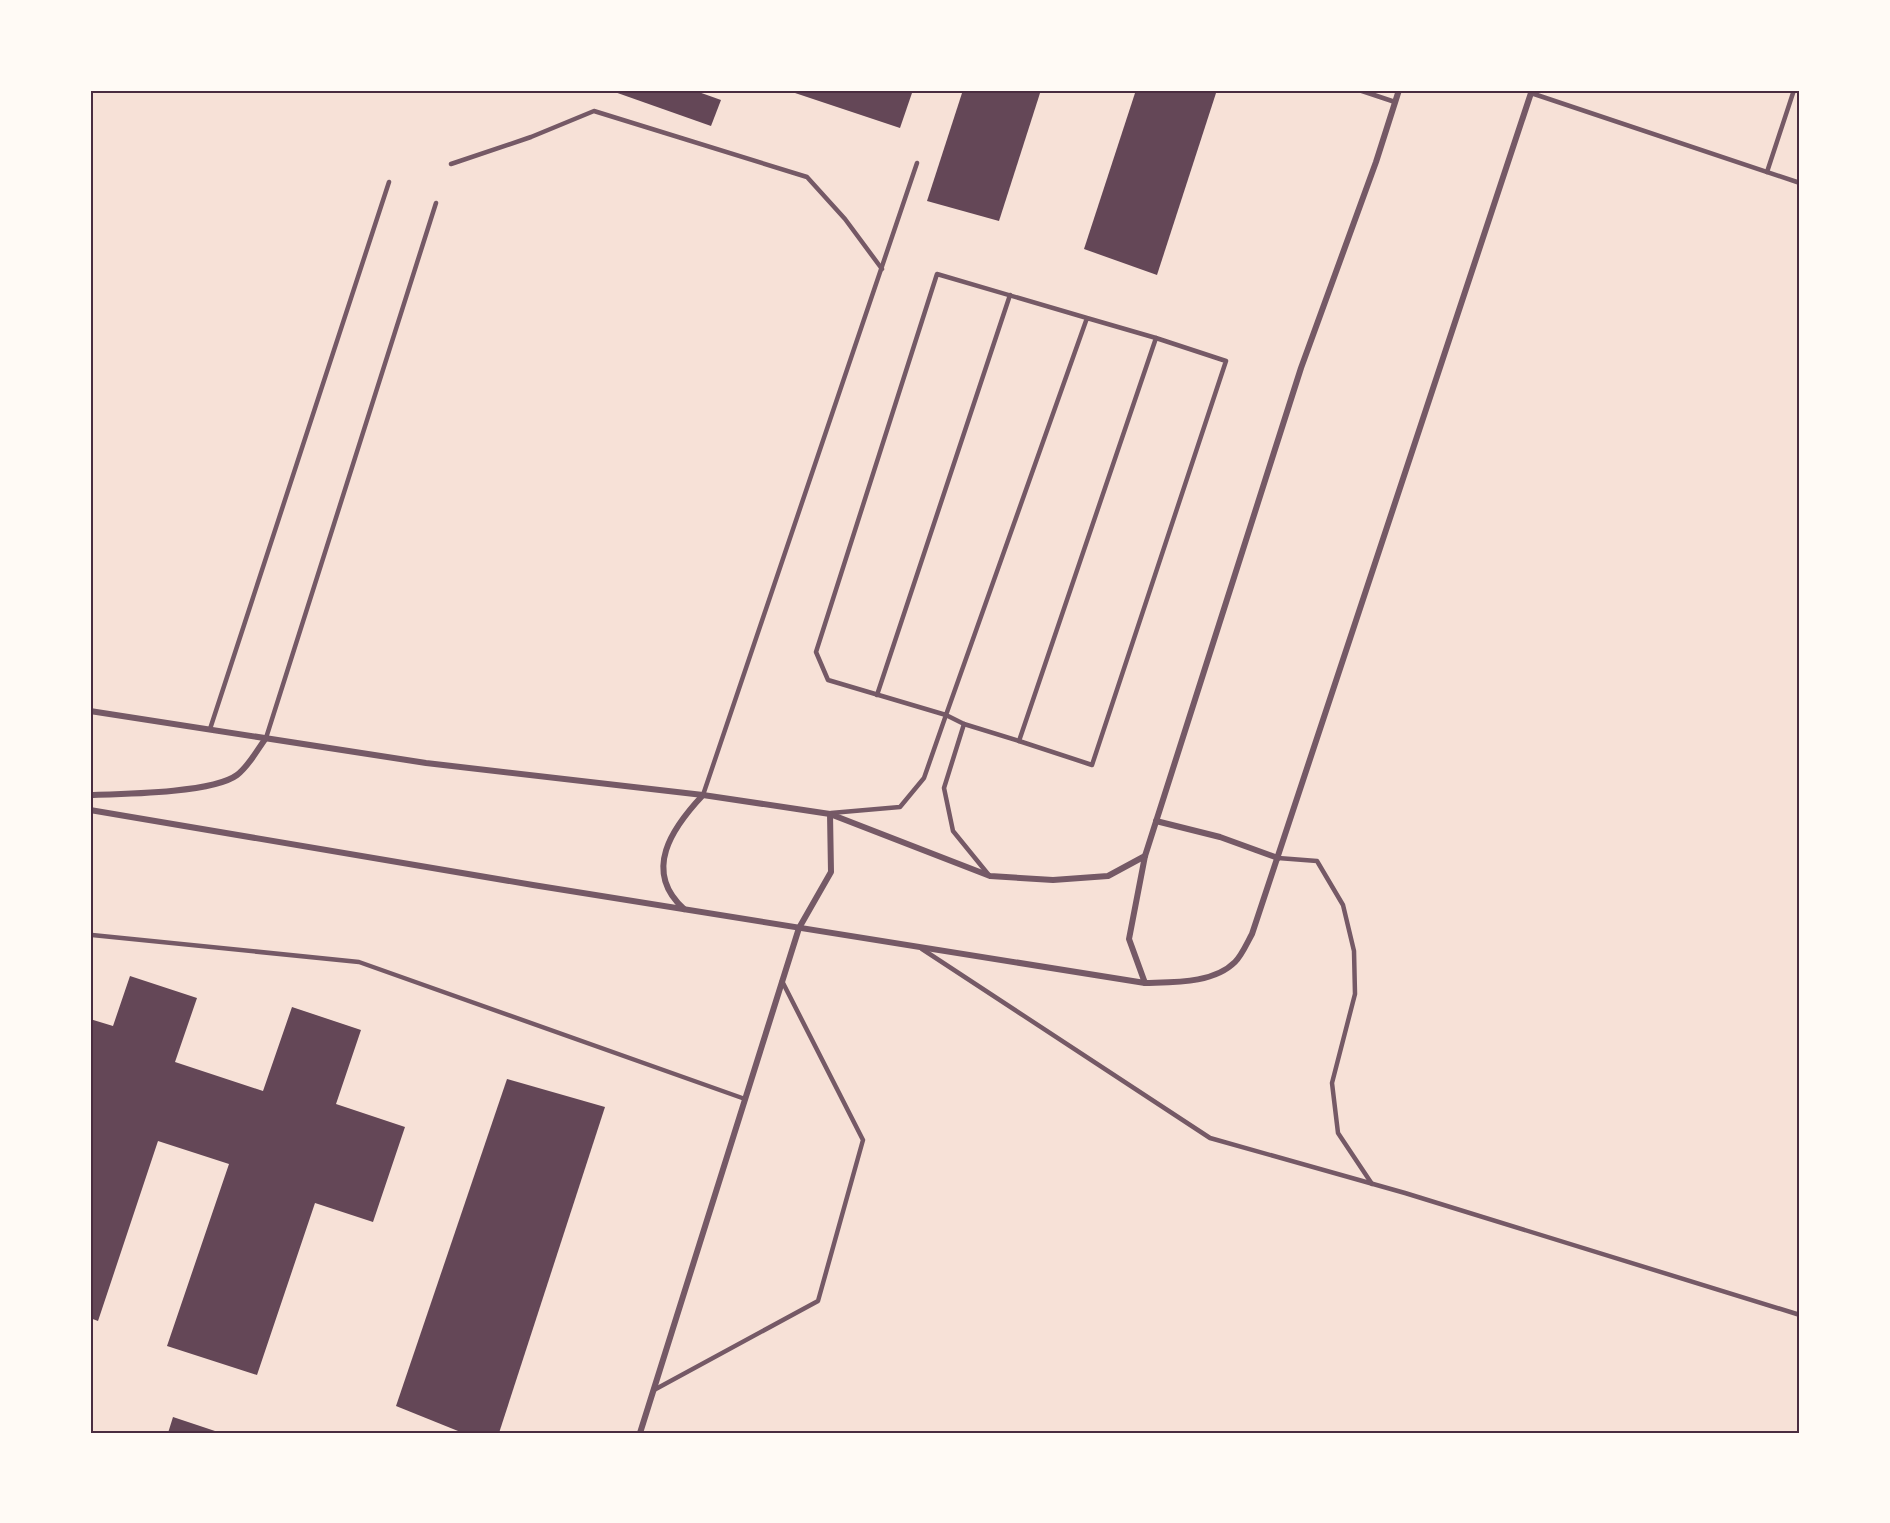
<svg xmlns="http://www.w3.org/2000/svg" width="1890" height="1523" viewBox="0 0 1890 1523" font-family="'Open Sans',sans-serif">
	<style>
		.building { fill: #644757 }
		.lines { fill: none; stroke-linecap: round; stroke-linejoin: round }
		.service { stroke: #755966; stroke-width: 4.5 }
		.minor { stroke: #755966; stroke-width: 6 }
		.neatline { fill: none; stroke: #4a2c40; stroke-width: 2 }
	</style>
	<rect width="100%" height="100%" fill="#f7e1d7"/>
	<g class="building">
		<polygon points="609,90 693,90 721,100 711,126"/>
		<polygon points="786,90 913,90 900,128"/>
		<polygon points="963,90 1041,90 999,221 927,201"/>
		<polygon points="1136,90 1217,90 1157,275 1084,249"/>
		<polygon points="130,976 197,998 175,1062 263,1091 292,1007 361,1030 336,1104 405,1127 373,1222 315,1203 257,1375 167,1346 229,1164 158,1141 98,1321 90,1318 90,1019 113,1026"/>
		<polygon points="507,1079 605,1107 499,1433 463,1433 396,1406"/>
		<polygon points="173,1417 221,1433 168,1433"/>
	</g>
	<g class="lines">
		<g class="service">
			<polyline points="1359,90 1395,102"/>
			<polyline points="1531,93 1800,183"/>
			<polyline points="451,164 531,137 594,111 807,177 845,219 882,269"/>
			<polyline points="1767,172 1794,90"/>
			<polyline points="877,695 1010,295"/>
			<polyline points="964,724 944,788 953,831 988,874"/>
			<polyline points="210,729 389,182"/>
			<polyline points="266,738 436,203"/>
			<polyline points="1019,741 1092,765 1226,361 1156,338"/>
			<polyline points="703,795 917,163"/>
			<polyline points="831,813 900,807 924,778 946,715 1087,318 1156,338 1019,741 964,724 946,715 828,680 816,652 937,274 1087,318"/>
			<polyline points="1278,858 1317,861 1343,905 1354,951 1355,994 1332,1083 1338,1133 1372,1184"/>
			<polyline points="92,935 359,962 745,1099"/>
			<polyline points="922,949 1210,1138 1405,1193 1800,1315"/>
			<polyline points="654,1390 818,1301 863,1140 782,981"/>
		</g>
		<g class="minor">
			<polyline points="90,711 426,763 703,795 830,814 990,876 1053,880 1108,876 1145,856"/>
			<path d="M 90,795 C 123,794 213,793 237,775 C 249,766 257,750 266,738"/>
			<path d="M 90,810 L 533,885 L 1145,983 C 1173,982 1213,984 1235,962 C 1242,955 1247,943 1252,934 L 1532,90"/>
			<polyline points="1156,821 1220,837 1278,858"/>
			<path d="M 684,909 C 642,871 672,828 703,795"/>
			<polyline points="1145,983 1129,939 1145,856 1301,368 1376,162 1399,90"/>
			<polyline points="640,1433 799,928 831,872 830,814"/>
		</g>
	</g>
	<rect width="1890" height="1523" fill="none" stroke="#fffaf5" stroke-width="183"/>
	<rect x="92" y="92" width="1706" height="1340" class="neatline"/>
</svg>
